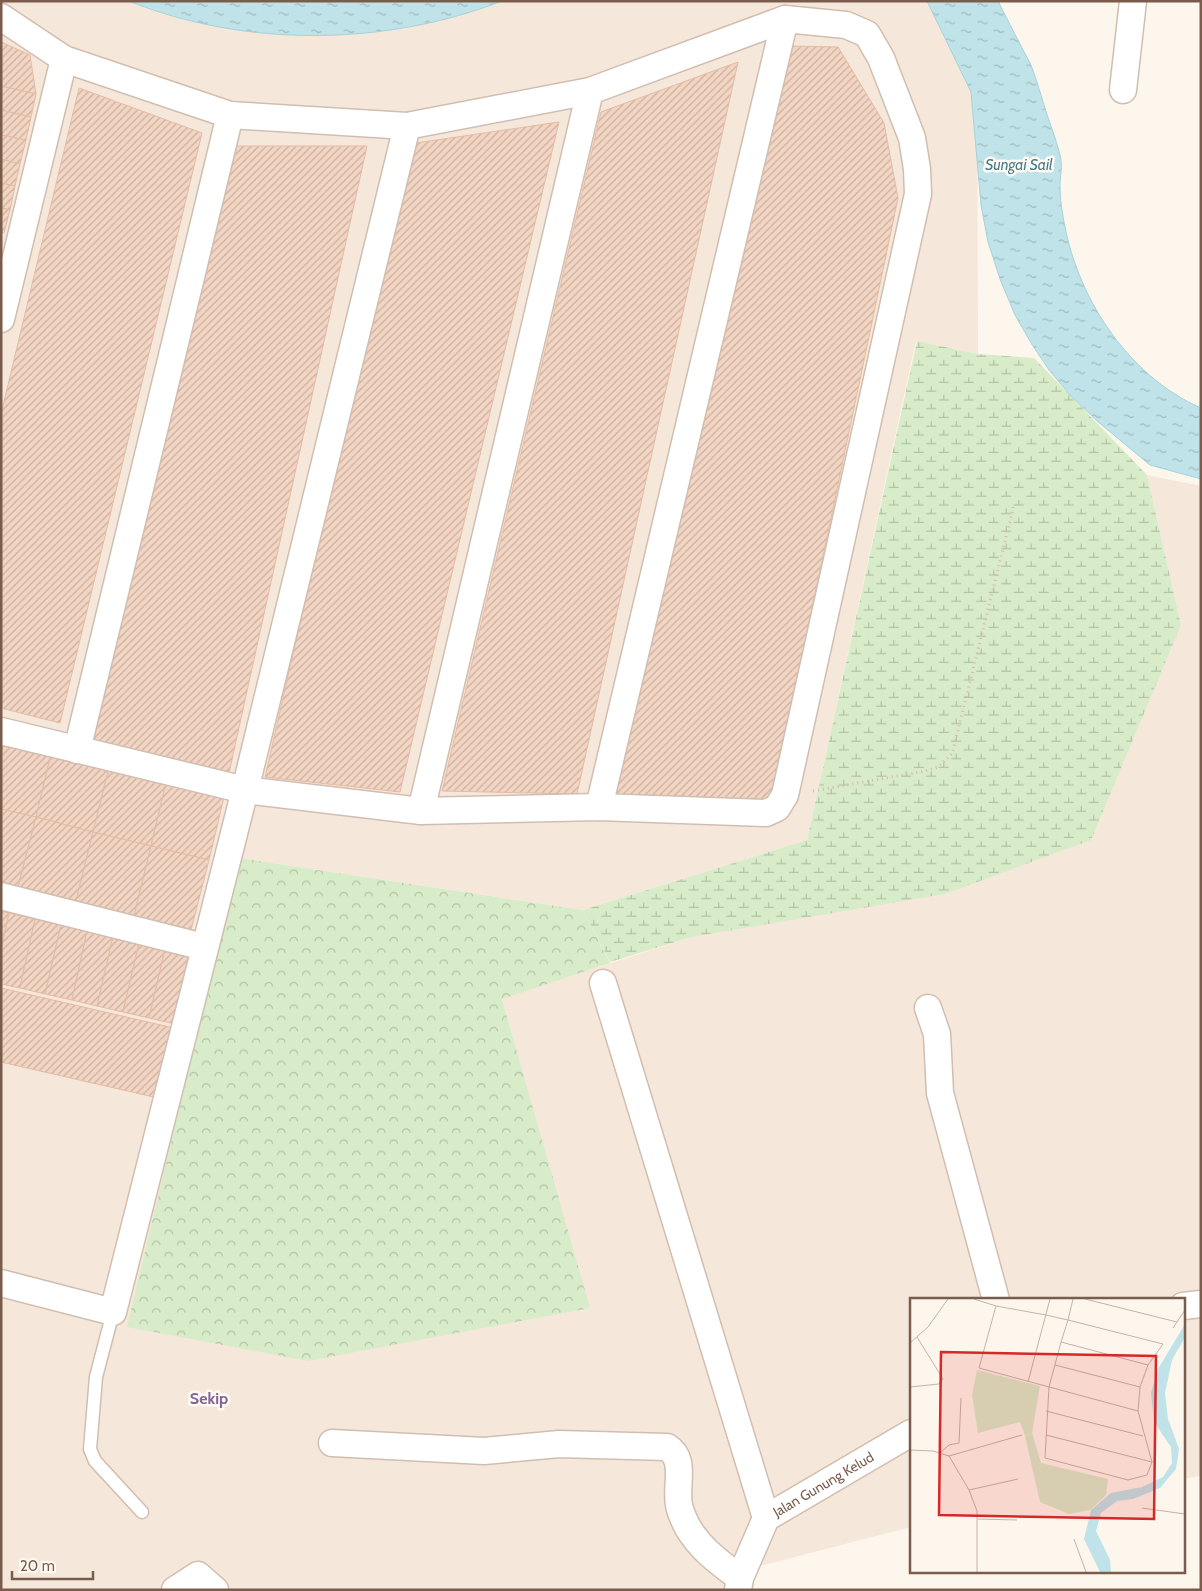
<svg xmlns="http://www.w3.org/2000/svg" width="1202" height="1591" viewBox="0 0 1202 1591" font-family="Cabin,sans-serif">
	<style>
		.residential { fill: #f5e8da }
		.forest { fill: url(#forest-crowns) }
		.wetland { fill: url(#wetland-marsh) }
		.water { fill: url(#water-ripples); stroke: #a5d3da }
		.building { fill: url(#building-hatch); stroke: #e6bba3 }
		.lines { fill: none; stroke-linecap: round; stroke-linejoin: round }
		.service-casing { stroke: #d1beb0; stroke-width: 15 }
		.minor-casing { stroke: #d1beb0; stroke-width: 29 }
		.path { stroke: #d9b8a5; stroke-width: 3; stroke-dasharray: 1 4; stroke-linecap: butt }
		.service { stroke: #fff; stroke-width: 12 }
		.minor { stroke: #fff; stroke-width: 26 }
		.labels { text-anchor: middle; stroke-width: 5; stroke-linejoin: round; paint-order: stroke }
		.street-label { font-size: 14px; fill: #7a5c4d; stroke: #fffaf3 }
		.water-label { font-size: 15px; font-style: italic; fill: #437c86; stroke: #fffaf3 }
		.quarter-label { font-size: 16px; font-weight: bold; fill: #846695; stroke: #fffaf3 }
		.inset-road { fill: none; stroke: #c5b3a7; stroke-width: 1 }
		.view { fill: #d62828; fill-opacity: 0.15; stroke: #d62828; stroke-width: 2.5 }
		.inset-edge { fill: none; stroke: #7a5c4d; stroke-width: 2.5 }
	</style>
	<defs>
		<pattern id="forest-crowns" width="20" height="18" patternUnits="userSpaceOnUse" patternTransform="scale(1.25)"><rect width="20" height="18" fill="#d8ecc9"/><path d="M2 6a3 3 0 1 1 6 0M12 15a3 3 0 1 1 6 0" fill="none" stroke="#b4c2a5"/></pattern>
		<pattern id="wetland-marsh" width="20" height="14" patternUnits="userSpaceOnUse" patternTransform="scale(1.25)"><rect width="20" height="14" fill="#d8ecc9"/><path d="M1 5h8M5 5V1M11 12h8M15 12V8" fill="none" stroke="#b4c2a5"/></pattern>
		<pattern id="water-ripples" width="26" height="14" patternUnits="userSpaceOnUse" patternTransform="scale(1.25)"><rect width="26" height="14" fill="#bfe3e8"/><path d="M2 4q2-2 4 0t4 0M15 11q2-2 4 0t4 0" fill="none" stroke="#a0bbbe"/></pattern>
		<pattern id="building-hatch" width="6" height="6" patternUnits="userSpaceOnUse" patternTransform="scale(1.25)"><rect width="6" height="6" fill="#f3d5c3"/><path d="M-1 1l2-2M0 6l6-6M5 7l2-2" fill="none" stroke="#cab0a1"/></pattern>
	</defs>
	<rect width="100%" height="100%" fill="#fdf6ec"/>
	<polygon class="residential" points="1,1 977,1 978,354 916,341 807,840 583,910 239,858 589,1308 502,998 692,937 1181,625 1147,475 1201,486 1201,1476 1183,1479 1183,1300 911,1300 911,1527 756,1567 753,1590 1,1590"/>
	<polygon class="forest" points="239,858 583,910 610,963 502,999 590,1308 308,1361 127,1327"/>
	<polygon class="wetland" points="917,341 978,354 1034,358 1147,475 1181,625 1091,840 945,894 692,937 610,962 583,910 807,840"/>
	<g class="water">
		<path d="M 129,1 L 502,1 C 386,46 245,48 129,1 Z"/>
		<path d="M 927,1 L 998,1 C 1009,23 1020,44 1031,65 C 1036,78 1040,92 1044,105 C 1049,122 1056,138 1060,155 C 1063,165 1060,176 1060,186 C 1060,195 1061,206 1063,216 C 1075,294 1126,375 1201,408 L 1201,479 L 1150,465 L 1097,421 L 1070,395 L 1049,370 L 1031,343 L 1015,315 L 1000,279 L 988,242 L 981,205 L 971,92 Z"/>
	</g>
	<g class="building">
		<polygon points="1,42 30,55 36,94 1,86"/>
		<polygon points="790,46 838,47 884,123 898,198 772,800 608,798"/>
		<polygon points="738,62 577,794 442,791 601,112"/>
		<polygon points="1,86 36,94 31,117 1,110"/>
		<polygon points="79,88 202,133 60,723 1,708 1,414"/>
		<polygon points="1,110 31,117 26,140 1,135"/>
		<polygon points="559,122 400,792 265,777 409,144"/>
		<polygon points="1,135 26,140 20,164 1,159"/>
		<polygon points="229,146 367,146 229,773 90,741"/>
		<polygon points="1,159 20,164 15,186 1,183"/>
		<polygon points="1,183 15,186 10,210 1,208"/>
		<polygon points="1,208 10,210 4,233 1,232"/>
		<polygon points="1,741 51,754 36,817 1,809"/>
		<polygon points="51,754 109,768 93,832 36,817"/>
		<polygon points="109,768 166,783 151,846 93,832"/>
		<polygon points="166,783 224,797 209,860 151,846"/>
		<polygon points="1,809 36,817 18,887 1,882"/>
		<polygon points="36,817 93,832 76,901 18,887"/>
		<polygon points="93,832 151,846 134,916 76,901"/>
		<polygon points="151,846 209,860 191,930 134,916"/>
		<polygon points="1,911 9,913 1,950"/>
		<polygon points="9,913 35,919 20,988 1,984 1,950"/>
		<polygon points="35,919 61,925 45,994 20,988"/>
		<polygon points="61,925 87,931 72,1000 45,994"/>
		<polygon points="87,931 113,937 97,1006 72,1000"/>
		<polygon points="113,937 139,943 123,1012 97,1006"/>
		<polygon points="139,943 165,949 149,1018 123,1012"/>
		<polygon points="165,949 191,955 175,1024 149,1018"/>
		<polygon points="1,988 174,1028 158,1098 1,1062"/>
	</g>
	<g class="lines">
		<defs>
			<polyline id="service" points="113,1312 96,1377 90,1449 95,1461 142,1512"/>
			<g id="minor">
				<polyline points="1,17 64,59 230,115 407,126 590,91 785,19 846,25 867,34 881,58 912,138 917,169 918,194 785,795 777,808 766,813 599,807 421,811 245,790 1,731"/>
				<polyline points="1123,90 1133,1"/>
				<polyline points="1,319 64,59"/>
				<polyline points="77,750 230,115"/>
				<polyline points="599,807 785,19"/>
				<polyline points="421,811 590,91"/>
				<polyline points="1,896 204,947"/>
				<polyline points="603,983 766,1518"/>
				<polyline points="928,1008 937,1034 940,1093 996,1300"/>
				<polyline points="1,1283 113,1312 245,790 407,126"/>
				<polyline points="1183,1306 1201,1304"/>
				<path d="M 332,1443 L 484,1451 L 559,1444 L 667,1447 C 687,1459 675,1485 679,1505 C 680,1511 684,1520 687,1526 C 700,1549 720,1563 740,1578"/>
				<polyline points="175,1590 198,1575 215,1590"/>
				<path id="s1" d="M 738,1590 L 740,1578 L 766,1518 L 911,1433"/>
			</g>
		</defs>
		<use href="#service" class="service-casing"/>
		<use href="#minor" class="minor-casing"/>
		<polyline class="path" points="813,791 925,771 938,767 952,754 1014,505"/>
		<use href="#service" class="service"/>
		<use href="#minor" class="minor"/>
	</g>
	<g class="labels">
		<g class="street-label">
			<text dy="5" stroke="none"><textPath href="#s1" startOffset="144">Jalan Gunung Kelud</textPath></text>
		</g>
		<g class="water-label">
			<text x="1019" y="170">Sungai Sail</text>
		</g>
		<g class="quarter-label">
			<text x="209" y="1404">Sekip</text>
		</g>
	</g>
	<g transform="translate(910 1298)">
		<rect width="275" height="275" fill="#fdf6ec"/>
		<path d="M 67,72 L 130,88 L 122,135 L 115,138 L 110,124 L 68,135 L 62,97 Z" fill="#d8ecc9"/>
		<path d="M 122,135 L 131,165 L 198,181 L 196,197 L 180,212 L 159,216 L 130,204 L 115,138 Z" fill="#d8ecc9"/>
		<path d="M 275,26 L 275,39 L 262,62 L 255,95 L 258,121 L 269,151 L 266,171 L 250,190 L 223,201 L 207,203 L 191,215 L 186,233 L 200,262 L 201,274 L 190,274 L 174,241 L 181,212 L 201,195 L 232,189 L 253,179 L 262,165 L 261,149 L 244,124 L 241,95 L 248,71 Z" fill="#bfe3e8"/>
		<path class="inset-road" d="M 64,1 L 86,8 L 136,17 L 158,22 L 253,46 L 238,67 L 230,89 L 228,113 L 242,164 L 237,177 L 218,182 L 135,160 L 139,89 L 151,44 L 158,22 L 163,1M 175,1 L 267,24M 86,8 L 69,70 L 228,113M 263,30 L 275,12M 151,44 L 238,67M 0,45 L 18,29 L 38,1M 145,67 L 230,89M 118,84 L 140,1M 0,89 L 29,86 L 33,81 L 7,39M 136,113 L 233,138M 136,137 L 242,164M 0,152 L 23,153 L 39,158 L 59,192 L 67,213 L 67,274M 31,154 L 39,147 L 49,145 L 51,100M 39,158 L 112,137M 59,192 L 108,181M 232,210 L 275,216M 68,221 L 107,222M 164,241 L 176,274"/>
		<path class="view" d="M 31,54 L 246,58 L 244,221 L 29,217 Z"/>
		<rect width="275" height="275" class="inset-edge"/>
	</g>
	<rect width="1202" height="1591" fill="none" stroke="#7a5c4d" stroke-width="5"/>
	<path d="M12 1571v8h81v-8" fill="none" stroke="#7a5c4d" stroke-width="2.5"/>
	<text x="20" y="1571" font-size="15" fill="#7a5c4d" stroke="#fffaf3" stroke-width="4" paint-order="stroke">20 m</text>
</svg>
